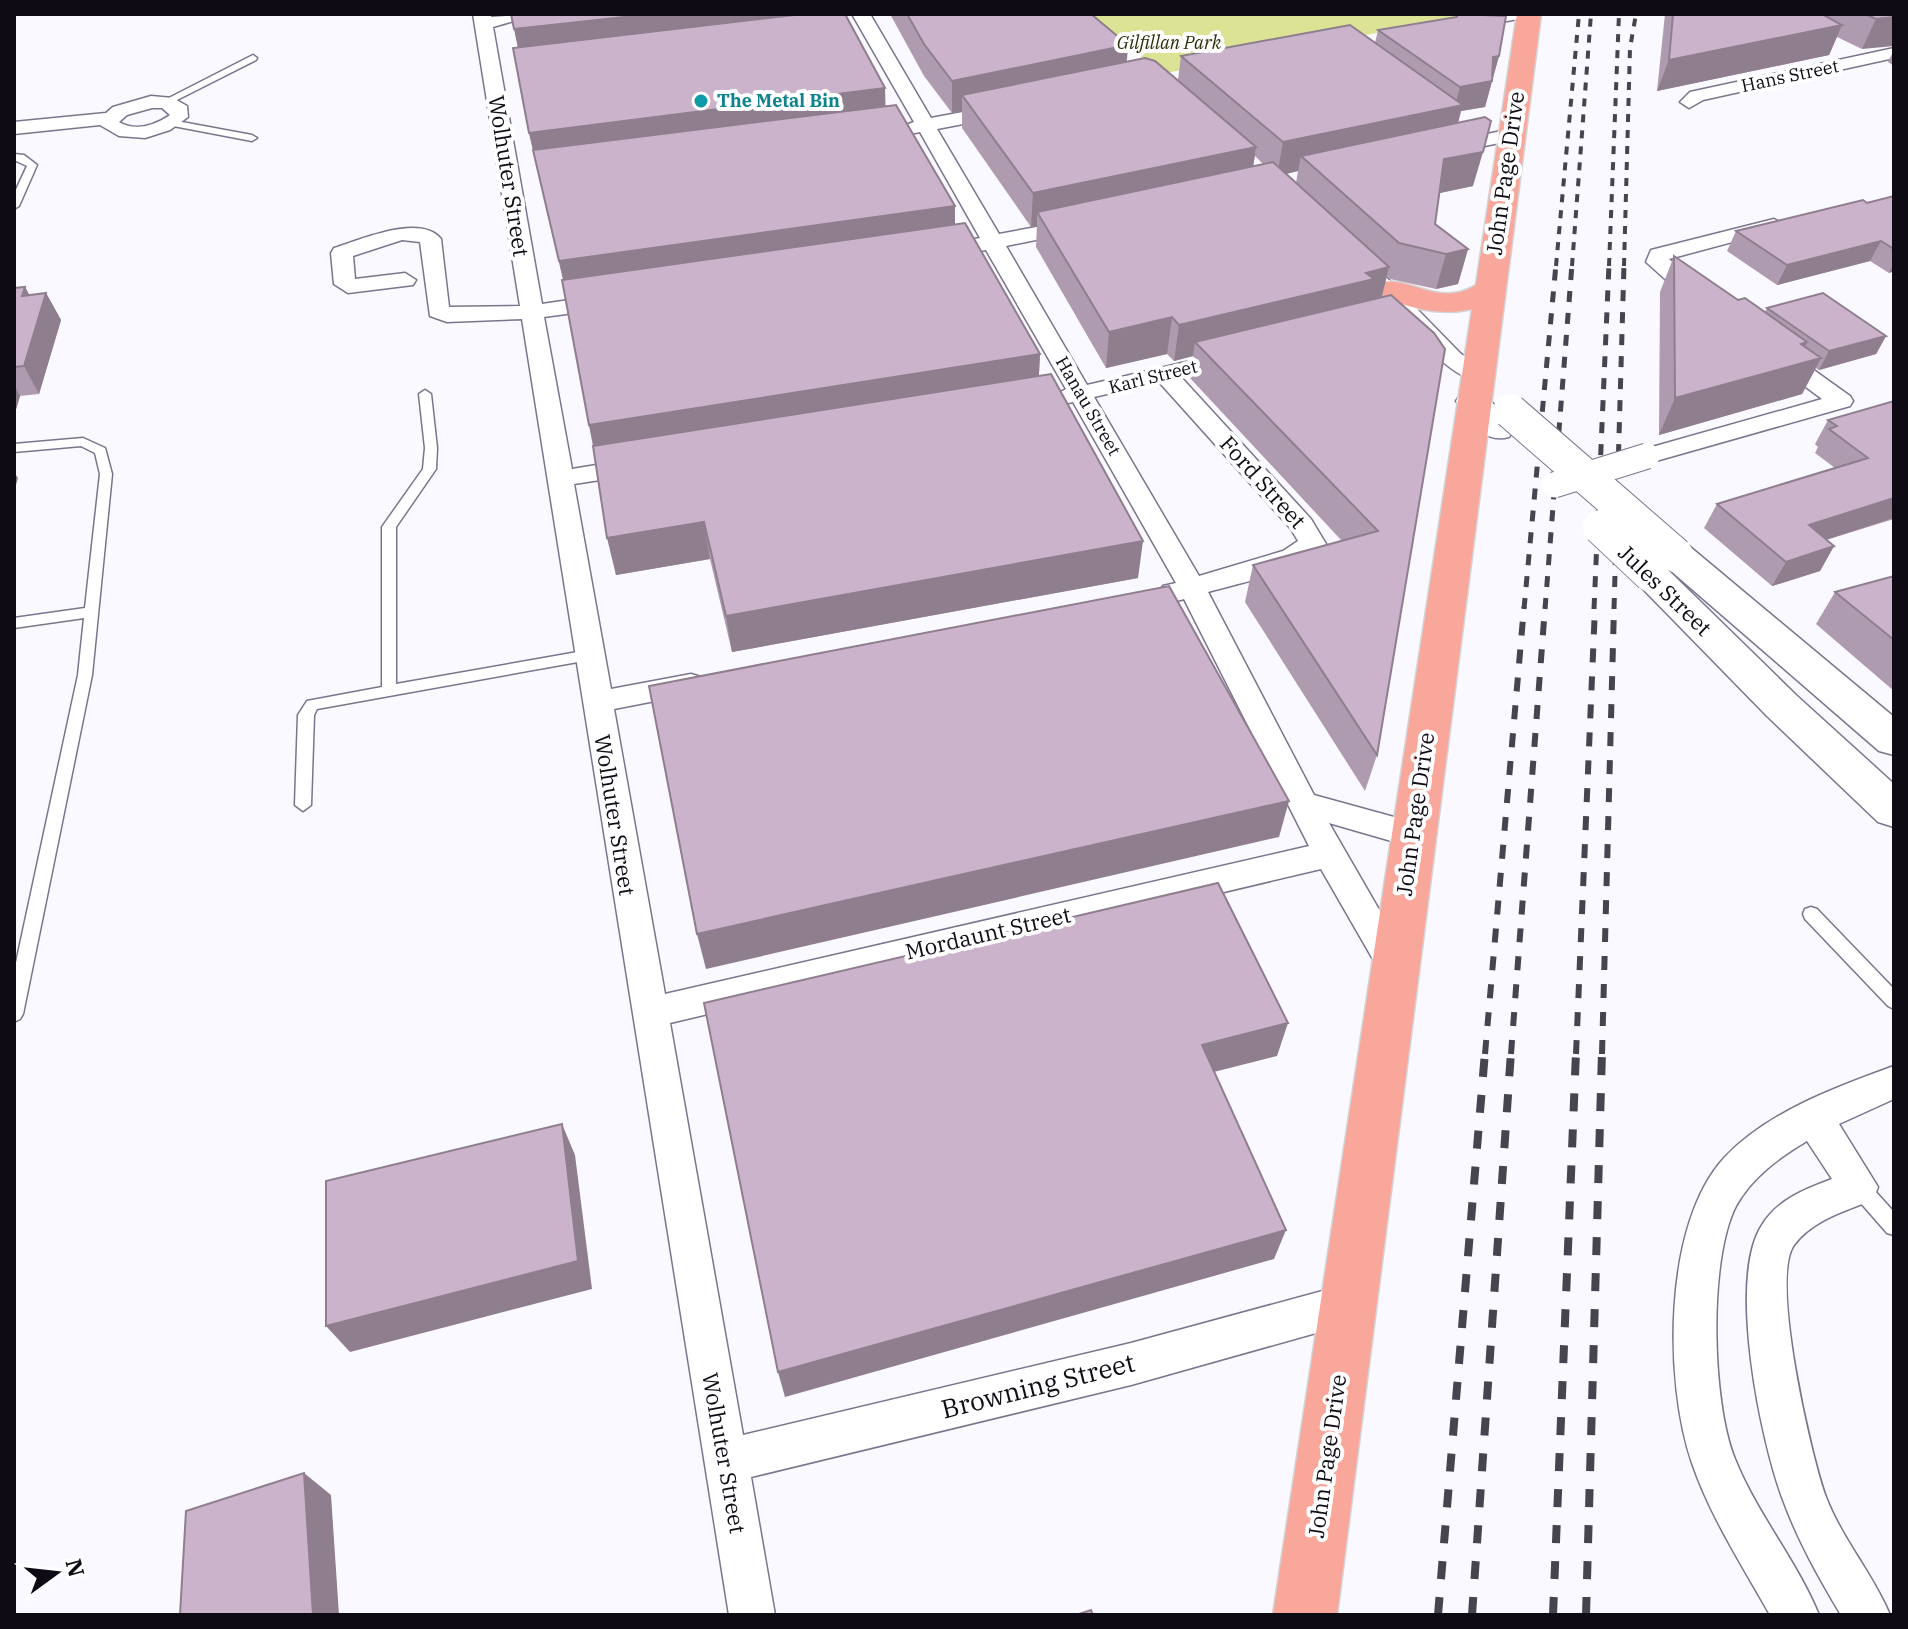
<svg xmlns="http://www.w3.org/2000/svg" width="1908" height="1629" viewBox="0 0 1908 1629" font-family="'IBM Plex Serif',serif">
	<style>
		.green { fill: #dde395 }
		.lines { fill: none; stroke-linecap: round; stroke-linejoin: round }
		.lane-casing { stroke: #7c748e; stroke-width: 3 }
		.street-casing { stroke: #7c748e; stroke-width: 3 }
		.secondary-casing { stroke: #7c748e; stroke-width: 3 }
		.primary-casing { stroke: #d4d3d5; stroke-width: 3 }
		.lane { fill: #fff; fill-rule: evenodd }
		.street { fill: #fff; fill-rule: evenodd }
		.secondary { fill: #fff; fill-rule: evenodd }
		.primary { fill: #f9a69b; fill-rule: evenodd }
		.rail-far3 { stroke: #46444d; stroke-width: 4; stroke-dasharray: 8 8; stroke-linecap: butt }
		.rail-far2 { stroke: #46444d; stroke-width: 5; stroke-dasharray: 11 11; stroke-linecap: butt }
		.rail-far1 { stroke: #46444d; stroke-width: 6; stroke-dasharray: 14 14; stroke-linecap: butt }
		.rail { stroke: #46444d; stroke-width: 8; stroke-dasharray: 18 18; stroke-linecap: butt }
		.street-bridge-casing { stroke: #7c748e; stroke-width: 27; stroke-linecap: butt }
		.secondary-bridge-casing { stroke: #7c748e; stroke-width: 36; stroke-linecap: butt }
		.street-bridge { stroke: #fff; stroke-width: 25 }
		.secondary-bridge { stroke: #fff; stroke-width: 34 }
		.wall { fill: #af9baf; fill-rule: evenodd }
		.shaded-wall { fill: #8e7e8e }
		.building { fill: #cbb4cb; stroke: #8e7e8e; stroke-width: 2 }
		.culture-dot { fill: #0f9aa8; stroke: #fff; stroke-width: 3 }
		.labels { text-anchor: middle; stroke-width: 8; stroke-linejoin: round; paint-order: stroke }
		.far-park-label { font-size: 18px; font-style: italic; fill: #2c2e08; stroke: #fff }
		.far-street-label { font-size: 18px; fill: #0e0b15; stroke: #fff }
		.far-culture-label { font-size: 18px; font-weight: bold; fill: #0d838f; stroke: #fff; text-anchor: start }
		.street-label { font-size: 22px; fill: #0e0b15; stroke: #fff }
		.near-street-label { font-size: 26px; fill: #0e0b15; stroke: #fff }
	</style>
	<rect width="100%" height="100%" fill="#faf9ff"/>
	<polygon class="green" points="1091,14 1477,14 1161,74"/>
	<g class="lines">
		<defs>
			<g id="lane">
				<polygon points="253,55 257,58 256,60 169,104 161,102"/>
				<polygon points="171,120 252,135 257,138 252,141 168,125 168,121"/>
				<polygon points="14,154 24,155 37,165 19,206 14,209 14,194 27,166 14,160"/>
				<polygon points="425,390 431,394 437,448 436,469 396,527 396,684 589,650 596,655 589,660 317,709 314,715 311,805 303,811 295,805 298,715 307,701 382,687 382,527 423,469 425,448 419,394"/>
				<polygon points="83,438 105,448 112,474 92,675 23,1014 20,1019 14,1022 14,972 78,675 84,618 14,628 14,618 85,608 100,474 95,453 81,446 14,452 14,444"/>
				<polygon points="1811,907 1817,909 1894,989 1894,1009 1888,1006 1805,919 1803,914 1805,909"/>
				<polygon points="1859,1178 1866,1181 1894,1212 1894,1235 1887,1233 1852,1193 1849,1187 1852,1181"/>
			</g>
			<g id="street">
				<path d="M 473,14 L 491,14 L 491,17 L 538,14 L 493,27 L 542,304 L 610,294 L 621,301 L 610,308 L 544,317 L 572,469 L 639,458 L 652,466 L 639,474 L 574,484 L 611,689 L 691,674 L 701,677 L 706,684 L 701,691 L 691,694 L 614,709 L 665,994 L 1309,846 L 1184,599 L 1173,602 L 1163,600 L 1159,593 L 1163,586 L 1176,583 L 1073,402 L 1064,404 L 1052,397 L 1066,389 L 986,250 L 937,259 L 926,253 L 929,248 L 980,238 L 920,132 L 905,135 L 895,129 L 914,122 L 852,14 L 870,14 L 931,118 L 1005,104 L 1014,110 L 1005,116 L 937,129 L 999,234 L 1080,219 L 1090,225 L 1080,231 L 1006,246 L 1087,385 L 1186,362 L 1194,364 L 1198,369 L 1194,374 L 1181,377 L 1311,519 L 1326,544 C 1310,570 1239,583 1208,592 L 1314,795 L 1423,825 L 1428,834 L 1423,843 L 1412,847 L 1329,823 L 1411,965 L 1406,975 L 1394,980 L 1382,975 L 1321,869 L 670,1023 L 743,1435 L 1131,1343 L 1348,1284 L 1363,1290 L 1369,1304 L 1363,1318 L 1348,1324 L 1131,1385 L 751,1477 L 775,1615 L 729,1615 L 522,319 L 447,322 L 430,316 L 420,242 L 402,240 L 353,256 L 355,279 L 405,273 L 416,280 L 413,285 L 348,293 L 334,284 L 331,253 L 334,248 C 360,240 421,213 441,239 L 449,307 L 520,306 ZM 1159,382 L 1291,529 L 1298,541 L 1283,551 L 1199,576 L 1094,397 Z"/>
				<polygon points="1490,14 1527,14 1518,19 1463,29 1454,24 1457,20"/>
				<polygon points="1894,48 1894,58 1703,100 1689,108 1680,102 1690,92"/>
				<path d="M 151,96 L 173,98 L 187,106 L 188,117 L 170,130 L 145,138 L 119,136 L 100,125 L 14,134 L 14,122 L 106,113 L 113,107 ZM 152,108 L 162,108 L 170,115 C 155,125 136,132 119,122 L 127,115 Z"/>
				<polygon points="1511,129 1521,135 1518,139 1442,155 1432,149 1435,145"/>
				<polygon points="1774,219 1784,225 1781,229 1669,259 1710,295 1713,300 1710,305 1694,305 1646,262 1651,250"/>
				<path d="M 1372,269 L 1380,271 L 1460,353 L 1490,376 L 1486,381 C 1454,389 1387,304 1364,281 L 1361,276 L 1364,271 Z"/>
				<polygon points="1775,346 1783,348 1850,396 1853,401 1850,406 1656,461 1638,461 1634,456 1638,451 1822,399 1767,358 1763,353 1767,348"/>
				<path d="M 1894,1066 L 1894,1099 L 1839,1124 L 1878,1187 L 1873,1200 C 1845,1211 1813,1220 1794,1245 C 1770,1279 1811,1456 1826,1497 C 1842,1539 1873,1574 1890,1615 L 1841,1615 C 1819,1578 1798,1541 1783,1500 C 1761,1442 1727,1279 1762,1225 C 1777,1200 1805,1189 1832,1179 L 1807,1141 C 1780,1157 1752,1177 1736,1206 C 1708,1261 1712,1403 1735,1459 C 1757,1514 1797,1561 1819,1615 L 1770,1615 C 1743,1567 1710,1516 1692,1463 C 1664,1382 1663,1225 1724,1158 C 1767,1112 1836,1087 1894,1066 Z"/>
			</g>
			<g id="secondary">
				<path d="M 1473,391 C 1491,396 1503,415 1514,430 L 1509,437 C 1483,444 1470,421 1456,401 L 1461,394 Z"/>
				<polygon points="1676,543 1689,546 1894,717 1894,755 1879,751 1663,564 1657,555 1663,546"/>
				<polygon points="1651,563 1664,566 1796,695 1894,784 1894,827 1878,822 1766,715 1638,584 1632,575 1638,566"/>
			</g>
			<path id="primary" d="M 1517,14 L 1541,14 L 1337,1615 L 1273,1615 L 1472,309 C 1439,317 1407,307 1376,295 L 1372,289 L 1376,283 C 1411,274 1437,309 1476,285 Z"/>
		</defs>
		<use href="#lane" class="lane-casing"/>
		<use href="#street" class="street-casing"/>
		<use href="#secondary" class="secondary-casing"/>
		<use href="#primary" class="primary-casing"/>
		<use href="#lane" class="lane"/>
		<use href="#street" class="street"/>
		<use href="#secondary" class="secondary"/>
		<use href="#primary" class="primary"/>
		<g class="rail-far3">
			<polyline points="1556,266 1579,14"/>
			<polyline points="1572,266 1591,14"/>
			<polyline points="1609,266 1619,14"/>
			<polyline points="1624,266 1630,48 1636,14"/>
		</g>
		<g class="rail-far2">
			<polyline points="1524,609 1556,264"/>
			<polyline points="1545,609 1572,264"/>
			<polyline points="1594,609 1609,264"/>
			<polyline points="1614,609 1624,264"/>
		</g>
		<g class="rail-far1">
			<polyline points="1485,1054 1524,607"/>
			<polyline points="1511,1054 1545,607"/>
			<polyline points="1576,1054 1595,607"/>
			<polyline points="1602,1054 1614,607"/>
		</g>
		<g class="rail">
			<polyline points="1438,1615 1485,1052"/>
			<polyline points="1472,1615 1511,1052"/>
			<polyline points="1553,1615 1576,1052"/>
			<polyline points="1586,1615 1602,1052"/>
		</g>
		<defs>
			<polyline id="street-bridge" points="1554,485 1647,456"/>
			<g id="secondary-bridge">
				<polyline points="1510,411 1676,555"/>
				<polyline points="1600,527 1651,575"/>
			</g>
		</defs>
		<use href="#street-bridge" class="street-bridge-casing"/>
		<use href="#secondary-bridge" class="secondary-bridge-casing"/>
		<use href="#street-bridge" class="street-bridge"/>
		<use href="#secondary-bridge" class="secondary-bridge"/>
	</g>
	<g class="wall">
		<polygon points="511,14 886,107 955,225 1040,354 1039,375 1138,578 732,652 710,559 616,575 563,280 529,133 518,47"/>
		<path d="M 890,14 L 1091,14 L 1128,45 L 1127,61 L 1178,80 L 1181,56 L 1375,43 L 1378,30 L 1456,17 L 1457,14 L 1499,56 L 1485,107 L 1461,111 L 1458,123 L 1473,186 L 1440,193 L 1435,224 L 1468,249 L 1458,284 L 1436,289 L 1390,279 L 1387,276 L 1382,297 L 1377,755 L 1365,791 L 1245,602 L 1253,565 L 1342,541 L 1190,378 L 1193,356 L 1174,361 L 1167,354 L 1106,368 L 1036,247 L 1037,226 L 1031,227 L 962,128 L 962,111 L 952,113 L 924,76 ZM 1255,156 L 1263,164 L 1253,166 ZM 1298,171 L 1296,183 L 1286,174 Z"/>
		<polygon points="1665,14 1894,14 1862,49 1837,37 1829,55 1657,91"/>
		<polygon points="1894,50 1894,66 1888,62"/>
		<polygon points="1894,196 1894,271 1889,273 1870,261 1777,285 1727,251 1736,231"/>
		<polygon points="1674,256 1738,300 1765,312 1767,308 1886,336 1876,354 1819,370 1816,368 1802,394 1659,435 1660,292"/>
		<polygon points="25,287 29,295 46,293 61,320 39,394 20,396 14,416 14,288"/>
		<polygon points="1894,401 1894,519 1826,540 1834,546 1820,571 1772,586 1704,528 1717,504 1835,468 1815,453 1818,447 1815,444 1828,420"/>
		<polygon points="1894,576 1894,691 1816,624 1835,592"/>
	</g>
	<g class="shaded-wall">
		<polygon points="652,14 835,14 521,62 514,29"/>
		<polygon points="1894,17 1894,46 1862,49 1876,19"/>
		<polygon points="1842,25 1829,55 1657,91 1669,60"/>
		<polygon points="1128,45 1125,77 962,95 962,111 952,113 952,81"/>
		<polygon points="1499,56 1492,81 1493,57"/>
		<polygon points="1492,81 1485,107 1461,111 1454,138 1301,156 1298,171 1277,176 1283,142 1455,106 1460,87"/>
		<polygon points="885,88 886,121 537,167 529,133"/>
		<polygon points="1256,147 1251,181 1037,212 1037,226 1031,227 1033,193"/>
		<polygon points="1483,152 1473,186 1435,194 1444,159"/>
		<polygon points="955,206 955,241 567,296 559,261"/>
		<polygon points="1881,241 1870,261 1777,285 1787,265"/>
		<polygon points="1468,249 1458,284 1436,289 1446,254"/>
		<polygon points="1894,263 1894,271 1889,273"/>
		<polygon points="1389,267 1380,303 1195,342 1193,356 1174,361 1179,325"/>
		<polygon points="25,287 40,314 22,296"/>
		<polygon points="46,293 61,320 39,394 24,366"/>
		<polygon points="1172,317 1167,354 1106,368 1109,332"/>
		<polygon points="1886,336 1876,354 1819,370 1829,351"/>
		<polygon points="1807,342 1796,365 1821,358 1802,394 1659,435 1675,398"/>
		<polygon points="1040,354 1038,391 597,462 589,425"/>
		<polygon points="14,385 20,396 14,416"/>
		<polygon points="14,472 18,478 14,492"/>
		<polygon points="1894,498 1893,518 1795,550 1809,525"/>
		<polygon points="704,522 710,559 616,575 607,538"/>
		<polygon points="1143,541 1138,578 732,652 726,616"/>
		<polygon points="1834,546 1820,571 1772,586 1786,562"/>
		<polygon points="1289,801 1279,837 706,969 697,934"/>
		<polygon points="1288,1023 1277,1056 1194,1077 1202,1045"/>
		<polygon points="562,1124 575,1155 592,1289 350,1352 326,1326"/>
		<polygon points="1286,1230 1274,1259 785,1397 778,1372"/>
		<polygon points="304,1473 331,1495 339,1615 313,1615"/>
	</g>
	<g class="building">
		<polygon points="511,14 652,14 514,29"/>
		<polygon points="803,14 845,14 885,88 529,133 513,48"/>
		<polygon points="907,14 1091,14 1128,45 952,81 924,44"/>
		<polygon points="1457,14 1506,16 1499,56 1493,57 1492,81 1460,87 1378,30 1457,17"/>
		<polygon points="1673,14 1822,14 1842,25 1669,60"/>
		<polygon points="1865,14 1894,14 1894,17 1876,19"/>
		<polygon points="1350,25 1463,105 1283,142 1181,56"/>
		<polygon points="1145,58 1155,61 1256,147 1033,193 962,95"/>
		<polygon points="896,105 955,206 559,261 533,150"/>
		<polygon points="1485,117 1491,121 1483,152 1444,159 1435,224 1468,249 1446,254 1399,243 1301,156"/>
		<polygon points="1273,162 1389,267 1366,273 1374,279 1179,325 1172,317 1109,332 1037,212"/>
		<polygon points="1894,196 1894,249 1881,241 1787,265 1736,231 1863,200 1867,203"/>
		<polygon points="965,223 1040,354 589,425 562,280"/>
		<polygon points="1674,256 1738,300 1745,298 1807,342 1801,344 1821,358 1675,398"/>
		<polygon points="25,287 22,296 46,293 24,366 14,367 14,288"/>
		<polygon points="1823,293 1886,336 1829,351 1767,308"/>
		<polygon points="1391,295 1434,333 1445,349 1377,755 1253,565 1378,531 1195,342"/>
		<polygon points="1051,374 1143,541 726,616 704,522 607,538 593,446"/>
		<polygon points="1894,401 1894,498 1809,525 1834,546 1786,562 1717,504 1868,458 1829,429 1837,426 1828,420"/>
		<polygon points="1894,576 1894,640 1835,592"/>
		<polygon points="1169,586 1289,801 697,934 649,686"/>
		<polygon points="1218,883 1288,1023 1202,1045 1286,1230 778,1372 704,1003"/>
		<polygon points="562,1124 578,1261 326,1326 326,1181"/>
		<polygon points="304,1473 313,1615 180,1615 186,1511"/>
		<polygon points="1091,1610 1093,1615 1076,1615"/>
	</g>
	<circle class="culture-dot" cx="701" cy="101" r="8"/>
	<g class="labels">
		<g class="far-park-label">
			<text x="1169" y="49">Gilfillan Park</text>
		</g>
		<g class="far-street-label">
			<text transform="translate(1790 76) rotate(-12)" y="6">Hans Street</text>
			<text transform="translate(1153 377) rotate(-14)" y="6">Karl Street</text>
			<text transform="translate(1088 406) rotate(60)" y="6">Hanau Street</text>
		</g>
		<g class="far-culture-label">
			<text x="717" y="107">The Metal Bin</text>
		</g>
		<g class="street-label">
			<text transform="translate(1505 173) rotate(-82)" y="8">John Page Drive</text>
			<text transform="translate(509 176) rotate(81)" y="8">Wolhuter Street</text>
			<text transform="translate(1263 482) rotate(48)" y="8">Ford Street</text>
			<text transform="translate(1665 590) rotate(44)" y="8">Jules Street</text>
			<text transform="translate(1415 814) rotate(-82)" y="8">John Page Drive</text>
			<text transform="translate(615 815) rotate(81)" y="8">Wolhuter Street</text>
			<text transform="translate(988 933) rotate(-13)" y="8">Mordaunt Street</text>
			<text transform="translate(724 1453) rotate(80)" y="8">Wolhuter Street</text>
			<text transform="translate(1327 1456) rotate(-82)" y="8">John Page Drive</text>
		</g>
		<g class="near-street-label">
			<text transform="translate(1038 1386) rotate(-14)" y="9">Browning Street</text>
		</g>
	</g>
	<rect width="1908" height="1629" fill="none" stroke="#0e0b15" stroke-width="32"/>
	<g transform="translate(56 1573) rotate(75)" stroke="#ffffff" stroke-width="6" paint-order="stroke">
	<path d="M0-6L14 30L0 20L-14 30Z" fill="#0e0b15"/>
	<text y="-12" font-size="22" font-weight="bold" text-anchor="middle" fill="#0e0b15">N</text>
	</g>
</svg>
